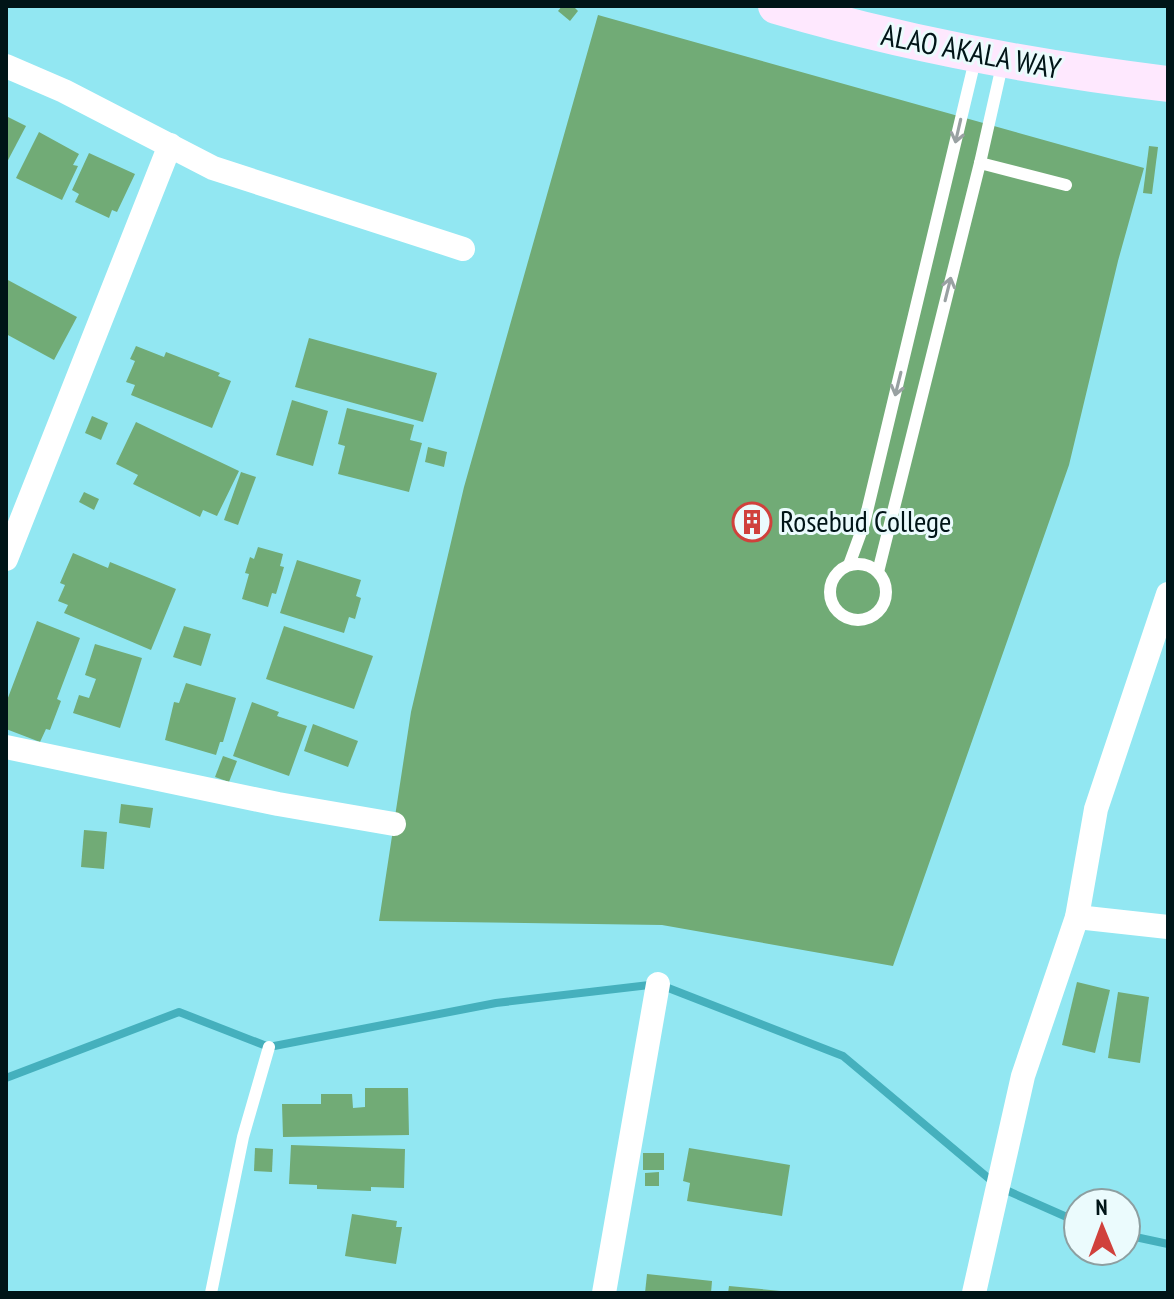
<svg xmlns="http://www.w3.org/2000/svg" width="1174" height="1299" viewBox="0 0 1174 1299" font-family="'PT Sans Narrow',sans-serif">
	<style>
		.lines { fill: none; stroke-linecap: round; stroke-linejoin: round }
		.stream { stroke: #45b0bd; stroke-width: 8 }
		.building { fill: #71ab76 }
		.lane { stroke: #fff; stroke-width: 12 }
		.street { stroke: #fff; stroke-width: 24 }
		.secondary { stroke: #fee8fe; stroke-width: 36 }
		.oneway { stroke: #99a1a2 }
		.labels { text-anchor: middle; stroke-width: 6; stroke-linejoin: round; paint-order: stroke }
		.street-label { font-size: 30px; fill: #001417; stroke: #ebfbfd }
		.poi-label { font-size: 30px; fill: #001417; stroke: #ebfbfd; text-anchor: start }
	</style>
	<rect width="100%" height="100%" fill="#92e7f2"/>
	<g class="lines">
		<g class="stream">
			<polyline points="6,1078 179,1012 269,1047 496,1003 658,984 843,1056 999,1187 1078,1222"/>
			<polyline points="1126,1235 1168,1244"/>
		</g>
	</g>
	<g class="building">
		<polygon points="562,6 573,6 578,11 570,21 558,11"/>
		<polygon points="598,15 1144,168 1118,261 1069,465 893,966 662,925 379,921 411,712 464,487"/>
		<polygon points="6,116 26,126 6,164"/>
		<polygon points="39,132 79,154 73,165 78,166 62,200 16,178"/>
		<polygon points="1149,146 1158,147 1152,194 1143,193"/>
		<polygon points="89,153 135,174 117,212 112,210 109,218 75,202 79,194 72,190"/>
		<polygon points="6,279 77,317 54,360 6,334"/>
		<polygon points="309,338 437,373 423,422 295,387"/>
		<polygon points="136,346 164,357 166,352 220,373 218,376 231,381 212,428 131,395 135,385 126,382 135,361 130,359"/>
		<polygon points="292,400 328,411 313,466 276,455"/>
		<polygon points="347,408 414,425 410,440 422,443 409,492 338,474 345,446 338,444"/>
		<polygon points="92,416 108,423 101,440 85,433"/>
		<polygon points="136,422 239,471 217,516 203,510 200,517 133,484 138,475 116,464"/>
		<polygon points="428,447 447,452 444,467 425,462"/>
		<polygon points="241,472 256,477 238,525 224,520"/>
		<polygon points="84,492 99,499 94,510 79,502"/>
		<polygon points="258,547 283,554 280,566 284,567 276,594 272,593 268,607 242,599 249,574 245,573 250,557 254,559"/>
		<polygon points="73,553 108,568 110,562 176,589 151,650 64,613 68,605 58,601 65,585 60,583"/>
		<polygon points="297,560 361,580 356,596 361,598 355,619 349,617 344,633 280,613"/>
		<polygon points="37,621 80,638 57,699 61,701 50,730 46,729 40,742 6,729 6,703"/>
		<polygon points="184,626 211,634 201,666 173,657"/>
		<polygon points="284,626 373,656 354,709 266,679"/>
		<polygon points="95,644 142,658 120,728 73,713 79,695 89,698 96,679 85,675"/>
		<polygon points="186,683 236,698 223,742 220,742 216,755 165,740 174,702 179,703"/>
		<polygon points="252,702 279,712 277,716 307,726 289,776 233,756"/>
		<polygon points="313,724 358,741 348,767 304,751"/>
		<polygon points="223,756 237,761 229,782 215,777"/>
		<polygon points="121,804 153,808 150,828 119,823"/>
		<polygon points="84,830 107,832 104,869 81,867"/>
		<polygon points="1077,982 1110,990 1095,1053 1062,1045"/>
		<polygon points="1118,992 1149,997 1140,1063 1108,1058"/>
		<polygon points="365,1088 408,1088 409,1135 283,1137 282,1104 321,1104 321,1094 352,1094 353,1108 365,1107"/>
		<polygon points="291,1145 405,1149 404,1188 371,1187 371,1191 317,1189 317,1185 289,1184"/>
		<polygon points="255,1148 273,1149 272,1172 254,1171"/>
		<polygon points="689,1148 790,1165 782,1216 687,1201 690,1183 683,1181"/>
		<rect x="643" y="1153" width="21" height="17"/>
		<polygon points="659,1172 659,1186 645,1186 645,1173"/>
		<polygon points="352,1214 397,1221 396,1227 402,1227 396,1264 345,1256"/>
		<polygon points="647,1274 712,1281 711,1293 645,1293"/>
		<polygon points="729,1286 781,1291 781,1293 728,1293"/>
	</g>
	<g class="lines">
		<g class="lane">
			<polyline points="980,163 1066,185"/>
			<circle cx="858" cy="592" r="28"/>
			<polyline points="849,565 864,524 976,56"/>
			<polyline points="878,572 980,163 1003,61"/>
			<polyline points="211,1293 243,1137 269,1047"/>
		</g>
		<g class="street">
			<polyline points="6,66 64,91 213,168 463,249"/>
			<polyline points="6,559 170,145"/>
			<polyline points="6,747 278,804 394,824"/>
			<polyline points="1077,917 1168,927"/>
			<polyline points="604,1293 658,984"/>
			<polyline points="974,1293 1023,1076 1077,917 1096,809 1168,594"/>
		</g>
		<path class="secondary" d="M 776,6 C 905,44 1035,68 1168,84"/>
	</g>
	<defs><path id="oneway-shaft" d="M-6 0H5M1.5-3L5.5 0L1.5 3" fill="none" stroke-width="1.6" stroke-linecap="round" stroke-linejoin="round" transform="scale(2)"/></defs>
	<g class="oneway">
		<use href="#oneway-shaft" transform="translate(958 131) rotate(103)"/>
		<use href="#oneway-shaft" transform="translate(948 289) rotate(-76)"/>
		<use href="#oneway-shaft" transform="translate(898 384) rotate(104)"/>
	</g>
	<defs>
		<symbol id="building-ring" viewBox="-11 -11 22 22"><circle r="9.5" fill="#ebfbfd" stroke="#d0413c" stroke-width="1.5"/><path d="M-4-6H4V6H1V3H-1V6H-4ZM-2.5-4.3h1.7v1.8h-1.7ZM.8-4.3h1.7v1.8H.8ZM-2.5-1h1.7V.8h-1.7ZM.8-1h1.7V.8H.8Z" fill="#d0413c"/></symbol>
	</defs>
	<g fill-rule="evenodd">
		<use href="#building-ring" x="730" y="500" width="44" height="44"/>
	</g>
	<g class="labels">
		<g class="street-label">
			<text transform="translate(971 52) rotate(11)" y="10">ALAO AKALA WAY</text>
		</g>
		<g class="poi-label">
			<text x="780" y="532">Rosebud College</text>
		</g>
	</g>
	<rect width="1174" height="1299" fill="none" stroke="#001417" stroke-width="16"/>
	<g transform="translate(1102 1227) rotate(359)"><circle r="38" fill="#ebfbfd" stroke="#8d9fa1" stroke-width="2"/>
	<path d="M0-6L14 30L0 20L-14 30Z" fill="#d0413c"/>
	<text y="-12" font-size="22" font-weight="bold" text-anchor="middle" fill="#001417">N</text>
	</g>
</svg>
